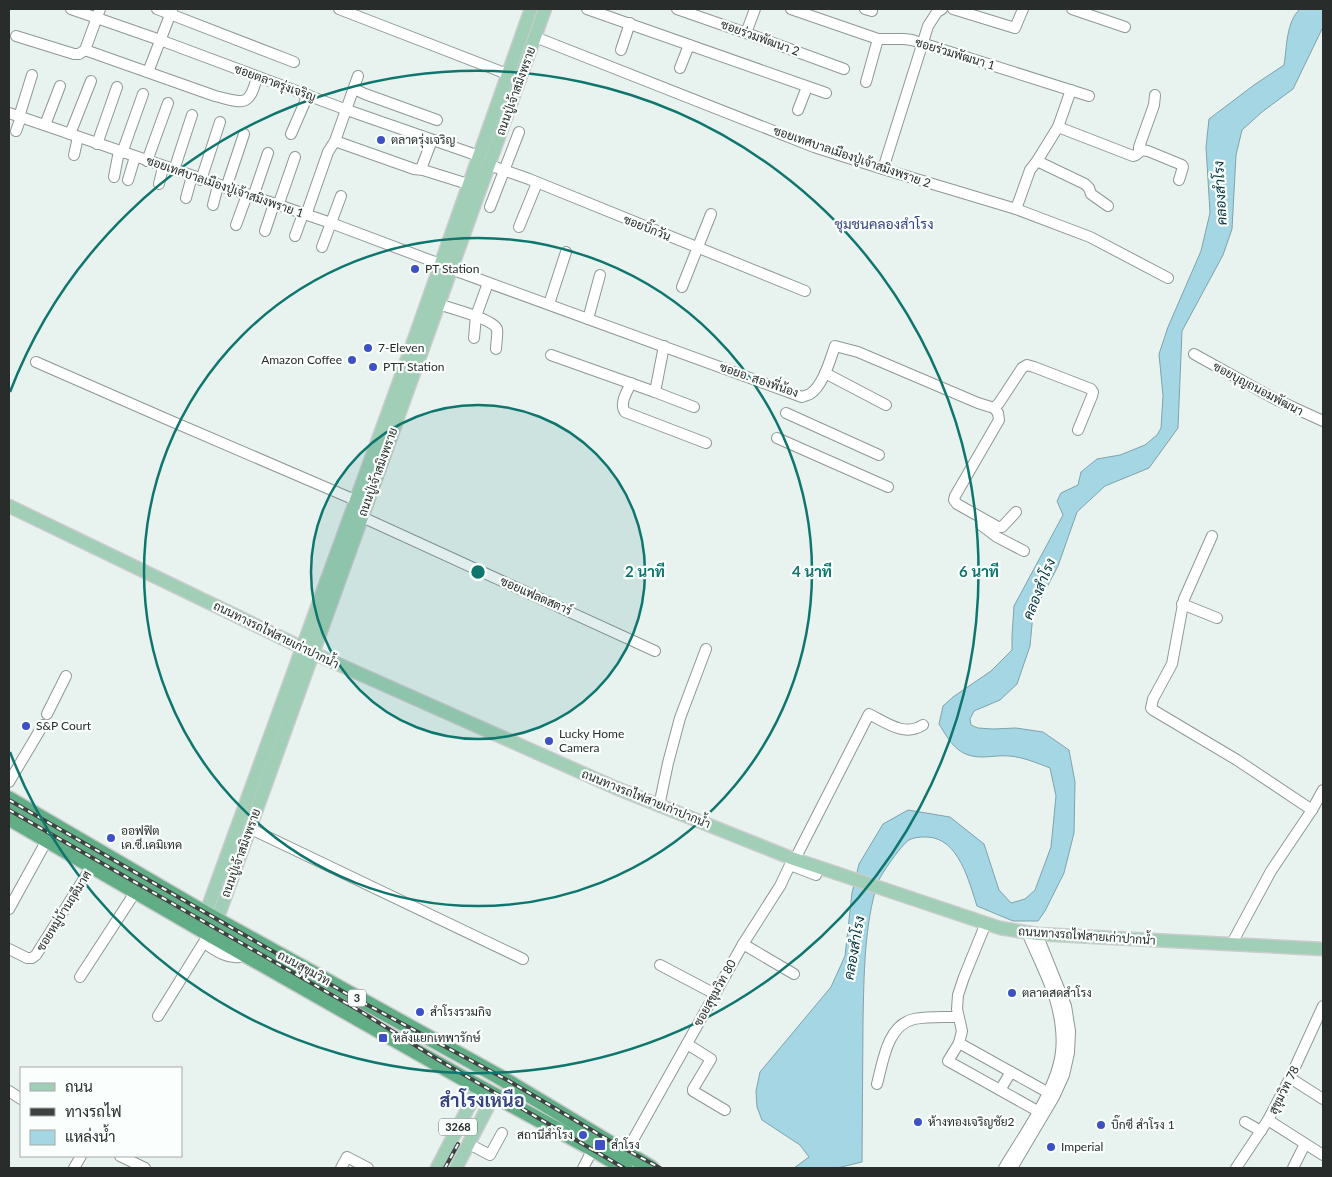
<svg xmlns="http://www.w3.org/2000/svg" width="1332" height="1177" viewBox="0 0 1332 1177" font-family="Lato,Sarabun,sans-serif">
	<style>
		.water { fill: #a4d6e3; stroke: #7fa3ac }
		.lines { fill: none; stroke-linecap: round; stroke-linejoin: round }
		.minor-casing { stroke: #8e9895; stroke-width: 12 }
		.major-casing { stroke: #cbcccc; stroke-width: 15 }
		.highway-casing { stroke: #cbcccc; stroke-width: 18 }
		.minor { stroke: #fff; stroke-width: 10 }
		.major { stroke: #a0ceb6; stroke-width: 12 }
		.highway { stroke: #61ad85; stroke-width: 15 }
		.rail-casing { stroke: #3e4342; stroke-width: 4 }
		.rail { stroke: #fafffd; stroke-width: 2; stroke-dasharray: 5.5; stroke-linecap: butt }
		.ring { fill: none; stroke: #0f766e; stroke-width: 2.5 }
		.poi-dot { fill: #3d51c4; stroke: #fafffd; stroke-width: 2 }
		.labels { text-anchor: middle; stroke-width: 4.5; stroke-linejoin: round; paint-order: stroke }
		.shield { fill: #fafffd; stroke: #676b6a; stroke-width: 1 }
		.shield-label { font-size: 11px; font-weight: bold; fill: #282c2b }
		.street-label { font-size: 12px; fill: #282c2b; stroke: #fafffd }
		.poi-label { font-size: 12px; fill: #282c2b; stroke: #fafffd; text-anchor: start }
		.water-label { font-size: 14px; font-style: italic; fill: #02323c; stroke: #fafffd }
		.neighbourhood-label { font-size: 14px; fill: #34427d; stroke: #fafffd }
		.district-label { font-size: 18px; font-weight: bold; fill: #34427d; stroke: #fafffd }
		.centre { fill: #0f766e; stroke: #fafffd; stroke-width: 2.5 }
		.ring-label { font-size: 15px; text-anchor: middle; font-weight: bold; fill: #0f766e; stroke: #fafffd; stroke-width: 4.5; stroke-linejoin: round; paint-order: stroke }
	</style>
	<rect width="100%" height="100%" fill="#e8f3f0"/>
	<path class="water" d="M 1300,9 L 1323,9 L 1323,27 L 1293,89 L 1262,112 L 1242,130 L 1236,155 L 1232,229 L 1223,255 L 1182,331 L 1178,428 L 1149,468 L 1105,486 L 1077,512 L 1058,566 L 1033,614 L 1030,646 L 1017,684 L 1000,700 L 974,711 L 970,719 L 971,725 L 978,728 L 993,729 L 1016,728 L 1043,732 L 1069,750 L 1075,782 L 1074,833 L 1064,873 L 1045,911 L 1038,921 L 1013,921 L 977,906 C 969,882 959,838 927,837 C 921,837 915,837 909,840 C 902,844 881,874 878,882 C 864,924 864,977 863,1021 C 863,1068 862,1115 862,1162 L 837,1168 L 794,1168 L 809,1157 L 800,1145 L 762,1120 L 757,1107 L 756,1091 L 760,1072 L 831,987 L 845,956 L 852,893 L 859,864 L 883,824 L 908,810 L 950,817 L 984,844 L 999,890 L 1011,903 L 1025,899 L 1035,890 L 1051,847 L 1056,796 L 1050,768 C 1037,763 1023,757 1009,756 C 1000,755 991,757 982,757 C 958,757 950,742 939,724 L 943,706 L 953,697 L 991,671 L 1012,650 L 1012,636 L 1014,606 L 1063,515 L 1057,501 L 1061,493 L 1078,485 L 1081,472 L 1097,459 L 1120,455 L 1145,445 L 1157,435 L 1161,428 L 1163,396 L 1159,354 L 1168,327 L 1201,251 L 1210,213 L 1206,147 L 1209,119 L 1254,85 L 1284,65 C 1287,47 1286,22 1300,9 Z"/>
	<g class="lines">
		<defs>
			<g id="minor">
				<polyline points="71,9 160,40 347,110 479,156"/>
				<polyline points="157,9 294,62"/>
				<polyline points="339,9 515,77"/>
				<polyline points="587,9 826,93"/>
				<polyline points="677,9 746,33 844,69"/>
				<polyline points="791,9 878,39 904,39 912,40 1089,96"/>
				<polyline points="865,9 872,11"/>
				<polyline points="953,9 1015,28 1023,9"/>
				<polyline points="1072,9 1125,27"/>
				<polyline points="746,33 755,9"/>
				<polyline points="16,36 74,54 79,54 85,50 100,9"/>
				<polyline points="535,37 814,147 883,169 1016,209 1090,237 1168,278"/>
				<path d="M 85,50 L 215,96 C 243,103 249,108 257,77"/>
				<polyline points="621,50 630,23"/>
				<polyline points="680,68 689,45"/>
				<polyline points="148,72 172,10"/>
				<polyline points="866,82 878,39"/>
				<polyline points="354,89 365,94 437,120"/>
				<polyline points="798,110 807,87"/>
				<polyline points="9,113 331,223 440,264"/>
				<polyline points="19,117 32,75"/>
				<polyline points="45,125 60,86"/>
				<polyline points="1058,127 1133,156 1136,155 1142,150 1148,151 1182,165 1183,167 1179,180"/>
				<polyline points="16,131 21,117"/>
				<polyline points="70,134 91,81"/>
				<polyline points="291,134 308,95"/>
				<polyline points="335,141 414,169 423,170 468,184"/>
				<polyline points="97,144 117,87"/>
				<polyline points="1139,152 1139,147 1154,105 1155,95"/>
				<polyline points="122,153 143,94"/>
				<polyline points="74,155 78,137"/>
				<polyline points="147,161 168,103"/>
				<polyline points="1037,161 1085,184 1089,188 1091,194 1108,206"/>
				<polyline points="489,165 529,179 805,291"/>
				<polyline points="421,169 432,140"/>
				<polyline points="883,169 928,26 937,12 942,9"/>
				<polyline points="174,170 192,115"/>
				<polyline points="114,177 119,151"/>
				<polyline points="128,180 135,157"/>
				<polyline points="201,180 220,122"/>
				<polyline points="159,184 163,167"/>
				<polyline points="226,188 244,134"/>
				<polyline points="253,197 268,153"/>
				<polyline points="186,198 192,176"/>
				<polyline points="213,205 218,186"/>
				<polyline points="278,206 295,157"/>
				<polyline points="490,207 519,132"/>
				<polyline points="1016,209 1030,170 1037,161 1058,127 1071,90"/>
				<polyline points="306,215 328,152 335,141 358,76"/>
				<polyline points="236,225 247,195"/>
				<polyline points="519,227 537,183"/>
				<polyline points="265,231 274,204"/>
				<polyline points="295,236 303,214"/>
				<polyline points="322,247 341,196"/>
				<path d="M 451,269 L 802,397 C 803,396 809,395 810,394 C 823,386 830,360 835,346 L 858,352 L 978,403 L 994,408 L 999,403 L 1022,368 L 1027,365 L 1034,367 L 1091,389 L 1093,392 L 1092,396 L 1078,430"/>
				<polyline points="682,287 711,214"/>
				<path d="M 438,304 C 450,308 493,319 497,329 C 498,335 496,343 496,349"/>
				<polyline points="549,304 566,252"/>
				<polyline points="588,319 600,275"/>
				<polyline points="474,338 476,316 488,283"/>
				<polyline points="664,346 655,392 694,407"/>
				<polyline points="1194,354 1275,399 1323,421"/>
				<polyline points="551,355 655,392"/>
				<polyline points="36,362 164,418 355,500"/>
				<polyline points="825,373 886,405"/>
				<path d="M 631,383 C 627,392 619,403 625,412 L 706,443"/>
				<polyline points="994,408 998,413 999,420 955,496 954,500 957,504 998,527 1002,527 1016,512"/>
				<polyline points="786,413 879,455"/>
				<polyline points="777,438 888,487"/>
				<polyline points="362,517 655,651"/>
				<polyline points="981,525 997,537 1024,551"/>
				<polyline points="1212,536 1184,599 1172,664 1153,699 1151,708 1153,710 1237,760 1312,810"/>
				<polyline points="1182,604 1217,618"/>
				<polyline points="47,714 66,676"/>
				<polyline points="9,782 43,725"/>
				<polyline points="659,806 668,763 680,718 706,649"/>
				<polyline points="249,828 523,959"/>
				<path d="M 795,859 L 869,714 C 887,723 904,737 923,725"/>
				<polyline points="9,909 47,840"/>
				<polyline points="986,923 964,977 958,995 957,1009 962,1031 959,1043 1047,1092"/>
				<path d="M 204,943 C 214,949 226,959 239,957 L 243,953"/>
				<polyline points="743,944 794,974"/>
				<polyline points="1231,945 1271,871 1312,810 1323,790"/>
				<polyline points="9,949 27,958 32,958 36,955 92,866"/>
				<polyline points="660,965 715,994"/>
				<polyline points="80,977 136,891"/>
				<polyline points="158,1016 209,934"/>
				<polyline points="959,1043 948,1061 1043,1114"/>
				<polyline points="687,1044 711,1059 693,1089 693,1091 725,1110"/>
				<polyline points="1290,1078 1323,1099"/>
				<path d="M 877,1084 C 883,1062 887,1025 914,1019 C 928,1016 944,1017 958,1017"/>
				<polyline points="1000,1090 1011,1072"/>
				<polyline points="9,1091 21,1099"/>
				<polyline points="1268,1120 1323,1155"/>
				<polyline points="1245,1122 1261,1131"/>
				<polyline points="469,1144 490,1155 502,1133"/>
				<polyline points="629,1147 743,944 780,886 790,865 816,875"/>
				<polyline points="120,1156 145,1168"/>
				<polyline points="74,1168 81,1156"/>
				<polyline points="341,1168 347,1157 368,1168"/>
				<polyline points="583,1168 593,1149"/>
				<path d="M 1004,1168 C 1023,1136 1057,1089 1061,1052 C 1063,1036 1060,1015 1055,999 C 1048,977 1036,954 1027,932"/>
				<polyline points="1012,1168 1054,1097 1064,1075 1069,1053 1070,1031 1066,1006 1037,934"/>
				<polyline points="1236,1168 1268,1120 1290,1078 1323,1006"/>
				<polyline points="1293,1168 1305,1144"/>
			</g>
			<g id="major">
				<polyline points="9,506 313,653 616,788 791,858 1000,928 1037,934 1323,949"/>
				<polyline points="214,928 545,9"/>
				<polyline points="200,929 399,382 531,9"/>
				<polyline points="437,1168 479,1087"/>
				<polyline points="456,1168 494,1095"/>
			</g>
			<g id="highway">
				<polyline points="9,799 206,914 498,1076 651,1168"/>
				<polyline points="9,818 211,935 468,1081 593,1149 625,1168"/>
			</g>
		</defs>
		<use href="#minor" class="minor-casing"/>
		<use href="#major" class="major-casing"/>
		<use href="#highway" class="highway-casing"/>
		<use href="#minor" class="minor"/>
		<use href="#major" class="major"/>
		<use href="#highway" class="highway"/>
		<defs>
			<g id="rail">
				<polyline points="9,800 349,995 509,1081 605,1138 660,1168"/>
				<polyline points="9,810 360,1011 437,1059 624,1168"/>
				<polyline points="445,1168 458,1144"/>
			</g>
		</defs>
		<use href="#rail" class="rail-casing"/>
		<use href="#rail" class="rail"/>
	</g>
	<circle cx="478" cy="572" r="167" fill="#0f766e" fill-opacity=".12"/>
	<g class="ring">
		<circle cx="478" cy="572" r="167"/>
		<circle cx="478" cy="572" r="334"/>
		<path d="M10 392A501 501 0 1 1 10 752"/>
	</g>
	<g class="poi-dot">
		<circle cx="381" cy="140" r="5"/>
		<circle cx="415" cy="269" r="5"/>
		<circle cx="368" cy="348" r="5"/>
		<circle cx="352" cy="360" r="5"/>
		<circle cx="373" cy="367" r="5"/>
		<circle cx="26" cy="726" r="5"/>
		<circle cx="549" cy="741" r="5"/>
		<circle cx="111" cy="838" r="5"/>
		<circle cx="1012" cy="993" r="5"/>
		<circle cx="420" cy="1012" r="5"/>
		<rect x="378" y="1033" width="10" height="10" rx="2.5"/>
		<circle cx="918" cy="1122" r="5"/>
		<circle cx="1101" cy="1125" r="5"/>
		<circle cx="583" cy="1135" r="5"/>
		<rect x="594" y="1139" width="12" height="12" rx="2.5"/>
		<circle cx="1051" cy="1147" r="5"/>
	</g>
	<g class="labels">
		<g class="shield">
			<rect x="348" y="989.5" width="18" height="17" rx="4"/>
			<rect x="439" y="1118.5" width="38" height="17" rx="4"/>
		</g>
		<g class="shield-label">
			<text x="357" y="1002">3</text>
			<text x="458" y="1131">3268</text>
		</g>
		<g class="street-label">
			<text transform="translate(760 38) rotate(20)" y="4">ซอยร่วมพัฒนา 2</text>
			<text transform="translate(955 54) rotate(17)" y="4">ซอยร่วมพัฒนา 1</text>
			<text transform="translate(275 83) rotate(20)" y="4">ซอยตลาดรุ่งเจริญ</text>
			<text transform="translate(516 91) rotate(-70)" y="4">ถนนปู่เจ้าสมิงพราย</text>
			<text transform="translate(852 157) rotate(19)" y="4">ซอยเทศบาลเมืองปู่เจ้าสมิงพราย 2</text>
			<text transform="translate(225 187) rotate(19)" y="4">ซอยเทศบาลเมืองปู่เจ้าสมิงพราย 1</text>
			<text transform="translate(647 228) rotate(22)" y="4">ซอยบิ๊กวัน</text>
			<text transform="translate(759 380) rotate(19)" y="4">ซอยอ. สองพี่น้อง</text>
			<text transform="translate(1258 389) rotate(28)" y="4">ซอยบุญถนอมพัฒนา</text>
			<text transform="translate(378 472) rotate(-70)" y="4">ถนนปู่เจ้าสมิงพราย</text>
			<text transform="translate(536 596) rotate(24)" y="4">ซอยแฟลตสตาร์</text>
			<text transform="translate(276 635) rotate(26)" y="4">ถนนทางรถไฟสายเก่าปากน้ำ</text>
			<text transform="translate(646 799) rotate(22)" y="4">ถนนทางรถไฟสายเก่าปากน้ำ</text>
			<text transform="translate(241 853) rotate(-70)" y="4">ถนนปู่เจ้าสมิงพราย</text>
			<text transform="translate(64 911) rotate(-58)" y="4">ซอยหมู่บ้านฤดีมาศ</text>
			<text transform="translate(1087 936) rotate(4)" y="4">ถนนทางรถไฟสายเก่าปากน้ำ</text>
			<text transform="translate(304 968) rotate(29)" y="4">ถนนสุขุมวิท</text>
			<text transform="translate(715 993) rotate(-61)" y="4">ซอยสุขุมวิท 80</text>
			<text transform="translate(1284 1090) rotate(-63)" y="4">สุขุมวิท 78</text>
		</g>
		<g class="poi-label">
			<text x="391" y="144">ตลาดรุ่งเจริญ</text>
			<text x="425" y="273">PT Station</text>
			<text x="378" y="352">7-Eleven</text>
			<text x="342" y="364" text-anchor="end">Amazon Coffee</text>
			<text x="383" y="371">PTT Station</text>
			<text x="36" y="730">S&amp;P Court</text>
			<text x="559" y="738">Lucky Home<tspan x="559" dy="14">Camera</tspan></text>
			<text x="121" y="835">ออฟฟิต<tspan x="121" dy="14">เค.ซี.เคมิเทค</tspan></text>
			<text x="1022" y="997">ตลาดสดสำโรง</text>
			<text x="430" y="1016">สำโรงรวมกิจ</text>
			<text x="393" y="1042">หลังแยกเทพารักษ์</text>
			<text x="928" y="1126">ห้างทองเจริญชัย2</text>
			<text x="1111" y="1129">บิ๊กซี สำโรง 1</text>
			<text x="573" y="1139" text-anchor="end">สถานีสำโรง</text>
			<text x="611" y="1149">สำโรง</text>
			<text x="1061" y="1151">Imperial</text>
		</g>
		<g class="water-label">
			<text transform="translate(1220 193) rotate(-93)" y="5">คลองสำโรง</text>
			<text transform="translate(1039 589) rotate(-68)" y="5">คลองสำโรง</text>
			<text transform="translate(854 948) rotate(-80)" y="5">คลองสำโรง</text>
		</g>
		<g class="neighbourhood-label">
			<text x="884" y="229">ชุมชนคลองสำโรง</text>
		</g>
		<g class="district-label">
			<text x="482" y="1107">สำโรงเหนือ</text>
		</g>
	</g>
	<circle cx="478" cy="572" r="8" class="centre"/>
	<g class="ring-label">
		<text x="645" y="577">2 นาที</text>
		<text x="812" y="577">4 นาที</text>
		<text x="979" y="577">6 นาที</text>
	</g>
	<rect width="1332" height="1177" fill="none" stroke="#282c2b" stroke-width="20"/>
	<rect x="20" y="1067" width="162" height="90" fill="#fafffd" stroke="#a6aba9"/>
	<rect x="30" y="1083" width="25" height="8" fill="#a0ceb6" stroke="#a6aba9"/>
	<text x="65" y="1092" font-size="15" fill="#282c2b">ถนน</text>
	<rect x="30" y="1108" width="25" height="8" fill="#3e4342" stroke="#a6aba9"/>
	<text x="65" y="1117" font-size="15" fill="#282c2b">ทางรถไฟ</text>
	<rect x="30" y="1130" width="25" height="15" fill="#a4d6e3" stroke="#a6aba9"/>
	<text x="65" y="1142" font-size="15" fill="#282c2b">แหล่งน้ำ</text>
</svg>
